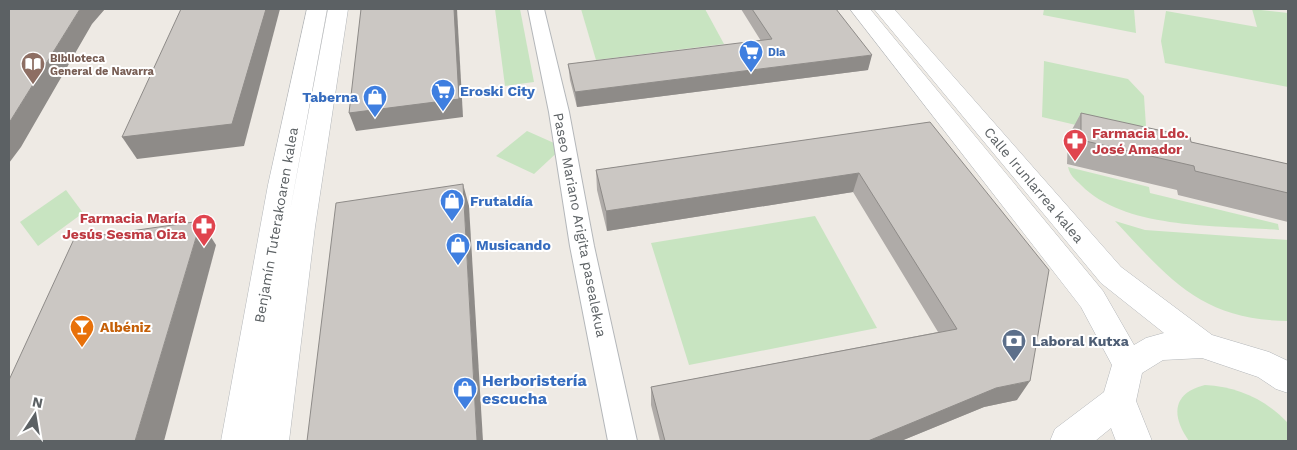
<svg xmlns="http://www.w3.org/2000/svg" width="1297" height="450" viewBox="0 0 1297 450" font-family="'Work Sans',sans-serif">
	<style>
		.green { fill: #c8e4c1 }
		.lines { fill: none; stroke-linecap: round; stroke-linejoin: round }
		.pedestrian-casing { stroke: #b4b7ba; stroke-width: 2 }
		.tertiary-casing { stroke: #b4b7ba; stroke-width: 1 }
		.pedestrian { fill: #fff; fill-rule: evenodd }
		.tertiary { fill: #fff; fill-rule: evenodd }
		.wall { fill: #afaba8 }
		.shaded-wall { fill: #8e8b88 }
		.building { fill: #cbc7c3; stroke: #8e8b88 }
		.labels { text-anchor: middle; stroke-width: 4; stroke-linejoin: round; paint-order: stroke }
		.far-shop-label { font-size: 11px; font-weight: bold; fill: #366cbe; stroke: #fff; text-anchor: start }
		.far-education-label { font-size: 11px; font-weight: bold; fill: #785e54; stroke: #fff; text-anchor: start }
		.shop-label { font-size: 14px; font-weight: bold; fill: #366cbe; stroke: #fff; text-anchor: start }
		.health-label { font-size: 14px; font-weight: bold; fill: #be3a42; stroke: #fff; text-anchor: start }
		.street-label { font-size: 14px; fill: #5c6164; stroke: #fff }
		.food-label { font-size: 14px; font-weight: bold; fill: #c56008; stroke: #fff; text-anchor: start }
		.service-label { font-size: 14px; font-weight: bold; fill: #4e5e75; stroke: #fff; text-anchor: start }
		.near-shop-label { font-size: 16px; font-weight: bold; fill: #366cbe; stroke: #fff; text-anchor: start }
	</style>
	<rect width="100%" height="100%" fill="#eeeae4"/>
	<g class="green">
		<polygon points="495,9 520,9 534,82 505,86"/>
		<polygon points="581,9 705,9 724,44 596,60"/>
		<polygon points="1044,9 1134,9 1136,33 1043,15"/>
		<polygon points="1252,9 1288,13 1288,87 1165,63 1161,41 1166,11 1257,27"/>
		<polygon points="1044,61 1128,79 1144,96 1146,127 1131,138 1042,117"/>
		<polygon points="527,131 563,147 534,174 496,156"/>
		<path d="M 1068,167 L 1149,187 L 1150,193 L 1278,224 L 1279,230 C 1219,225 1125,230 1081,185 C 1075,179 1070,176 1068,167 Z"/>
		<polygon points="66,190 83,213 38,246 20,222"/>
		<polygon points="815,216 877,328 689,365 651,243"/>
		<path d="M 1115,221 L 1145,230 L 1288,240 L 1288,321 C 1202,320 1170,280 1115,221 Z"/>
		<path d="M 1205,385 C 1238,387 1265,399 1288,423 L 1288,441 L 1189,441 C 1171,416 1172,393 1205,385 Z"/>
	</g>
	<g class="lines">
		<defs>
			<polygon id="pedestrian" points="528,9 544,9 569,112 594,246 637,441 608,441 570,246 549,112"/>
			<g id="tertiary">
				<polygon points="307,9 327,9 290,211 328,9 348,9 315,227 289,441 221,441 268,185"/>
				<polygon points="850,9 870,9 1103,291 1134,345 1146,338 1164,333 1101,283 874,9 894,9 1121,267 1212,335 1269,352 1288,361 1288,393 1276,389 1258,377 1202,358 1163,360 1142,373 1136,401 1152,441 1116,441 1111,428 1095,441 1050,441 1055,429 1104,392 1112,365 1081,307"/>
			</g>
		</defs>
		<use href="#pedestrian" class="pedestrian-casing"/>
		<use href="#tertiary" class="tertiary-casing"/>
		<use href="#pedestrian" class="pedestrian"/>
		<use href="#tertiary" class="tertiary"/>
	</g>
	<g class="wall">
		<polygon points="741,9 836,9 868,70 577,107 570,80 568,64 761,41"/>
		<polygon points="1081,113 1191,142 1288,164 1288,222 1178,195 1177,190 1067,164 1068,137"/>
		<polygon points="930,122 1017,400 984,407 901,441 660,441 651,405 651,387 938,332 853,192 607,231 597,190 596,170"/>
	</g>
	<g class="shaded-wall">
		<polygon points="80,9 105,9 92,24 21,147 9,163 9,123"/>
		<polygon points="266,9 280,9 244,146 137,159 122,137"/>
		<polygon points="454,9 457,9 463,117 356,131 349,113"/>
		<polygon points="872,55 868,70 577,107 575,92"/>
		<polygon points="859,173 853,192 607,231 606,211"/>
		<polygon points="463,184 469,206 483,441 477,441"/>
		<polygon points="201,221 216,245 164,441 135,441"/>
		<polygon points="1030,381 1017,400 984,407 901,441 868,441 996,388"/>
	</g>
	<g class="building">
		<polygon points="9,9 80,9 9,123"/>
		<polygon points="181,9 266,9 232,124 122,137"/>
		<polygon points="361,9 454,9 459,99 349,113"/>
		<polygon points="752,9 836,9 872,55 575,92 568,64 772,39"/>
		<polygon points="1081,113 1190,137 1191,142 1288,164 1288,193 1195,171 1194,166 1081,140"/>
		<polygon points="930,122 1049,270 1030,381 996,388 868,441 665,441 651,387 957,329 859,173 606,211 596,170"/>
		<polygon points="463,184 477,441 307,441 336,203"/>
		<polygon points="201,221 135,441 9,441 9,380 74,239"/>
	</g>
	<defs>
		<symbol id="supermarket-pin" viewBox="-11 -11 22 30"><path d="M0 17L-7.5 6A9.5 9.5 0 1 1 7.5 6Z" fill="#3f7fe0" stroke="#fff"/><path d="M-6-5.5h2.5l.6 2H6L4.5 2H-2.5L-4.4-4H-6ZM-1.5 3.2a1.3 1.3 0 1 0 .1 0ZM3 3.2a1.3 1.3 0 1 0 .1 0Z" fill="#fff"/></symbol>
		<symbol id="library-pin" viewBox="-11 -11 22 30"><path d="M0 17L-7.5 6A9.5 9.5 0 1 1 7.5 6Z" fill="#8d6e63" stroke="#fff"/><path d="M-6-4Q-3-5.5-.7-3.5V5Q-3 3-6 4ZM6-4Q3-5.5 .7-3.5V5Q3 3 6 4Z" fill="#fff"/></symbol>
		<symbol id="shop-pin" viewBox="-11 -11 22 30"><path d="M0 17L-7.5 6A9.5 9.5 0 1 1 7.5 6Z" fill="#3f7fe0" stroke="#fff"/><path d="M-5-2.5h2.3a2.7 3.5 0 0 1 5.4 0H5L5.5 6h-11ZM-1.5-2.5h3a1.5 2.3 0 0 0-3 0Z" fill="#fff"/></symbol>
		<symbol id="pharmacy-pin" viewBox="-11 -11 22 30"><path d="M0 17L-7.5 6A9.5 9.5 0 1 1 7.5 6Z" fill="#e0444e" stroke="#fff"/><path d="M-2-6h4v4h4v4h-4v4h-4v-4h-4v-4h4Z" fill="#fff"/></symbol>
		<symbol id="bar-pin" viewBox="-11 -11 22 30"><path d="M0 17L-7.5 6A9.5 9.5 0 1 1 7.5 6Z" fill="#e8710a" stroke="#fff"/><path d="M-6-5H6L.8 .8V4.5H3.5V6h-7V4.5H-.8V.8Z" fill="#fff"/></symbol>
		<symbol id="bank-pin" viewBox="-11 -11 22 30"><path d="M0 17L-7.5 6A9.5 9.5 0 1 1 7.5 6Z" fill="#5c6f8a" stroke="#fff"/><path d="M-6-4H6V4H-6ZM0-2.3a2.3 2.3 0 1 0 0 4.6a2.3 2.3 0 1 0 0-4.6Z" fill="#fff"/></symbol>
	</defs>
	<g fill-rule="evenodd">
		<use href="#supermarket-pin" x="737" y="38" width="28" height="38"/>
		<use href="#library-pin" x="19" y="50" width="28" height="38"/>
		<use href="#supermarket-pin" x="429" y="77" width="28" height="38"/>
		<use href="#shop-pin" x="361" y="83" width="28" height="38"/>
		<use href="#pharmacy-pin" x="1061" y="127" width="28" height="38"/>
		<use href="#shop-pin" x="438" y="187" width="28" height="38"/>
		<use href="#pharmacy-pin" x="190" y="212" width="28" height="38"/>
		<use href="#shop-pin" x="444" y="231" width="28" height="38"/>
		<use href="#bar-pin" x="68" y="313" width="28" height="38"/>
		<use href="#bank-pin" x="1000" y="327" width="28" height="38"/>
		<use href="#shop-pin" x="451" y="375" width="28" height="38"/>
	</g>
	<g class="labels">
		<g class="far-shop-label">
			<text x="768" y="56">Dia</text>
		</g>
		<g class="far-education-label">
			<text x="50" y="62">Biblioteca<tspan x="50" dy="13">General de Navarra</tspan></text>
		</g>
		<g class="shop-label">
			<text x="460" y="96">Eroski City</text>
			<text x="358" y="102" text-anchor="end">Taberna</text>
			<text x="470" y="206">Frutaldía</text>
			<text x="476" y="250">Musicando</text>
		</g>
		<g class="health-label">
			<text x="1092" y="138">Farmacia Ldo.<tspan x="1092" dy="16">José Amador</tspan></text>
			<text x="186" y="223" text-anchor="end">Farmacia María<tspan x="186" dy="16">Jesús Sesma Oiza</tspan></text>
		</g>
		<g class="street-label">
			<text transform="translate(1034 185) rotate(50)" y="5">Calle Irunlarrea kalea</text>
			<text transform="translate(276 225) rotate(-80)" y="5">Benjamín Tuterakoaren kalea</text>
			<text transform="translate(580 225) rotate(79)" y="5">Paseo Mariano Arigita pasealekua</text>
		</g>
		<g class="food-label">
			<text x="100" y="332">Albéniz</text>
		</g>
		<g class="service-label">
			<text x="1032" y="346">Laboral Kutxa</text>
		</g>
		<g class="near-shop-label">
			<text x="482" y="386">Herboristería<tspan x="482" dy="18">escucha</tspan></text>
		</g>
	</g>
	<rect width="1297" height="450" fill="none" stroke="#5c6164" stroke-width="20"/>
	<g transform="translate(35 415) rotate(12)" stroke="#ffffff" stroke-width="4" paint-order="stroke">
	<path d="M0-4L9 19L0 12L-9 19Z" fill="#5c6164"/>
	<text y="-8" font-size="14" font-weight="bold" text-anchor="middle" fill="#5c6164">N</text>
	</g>
</svg>
